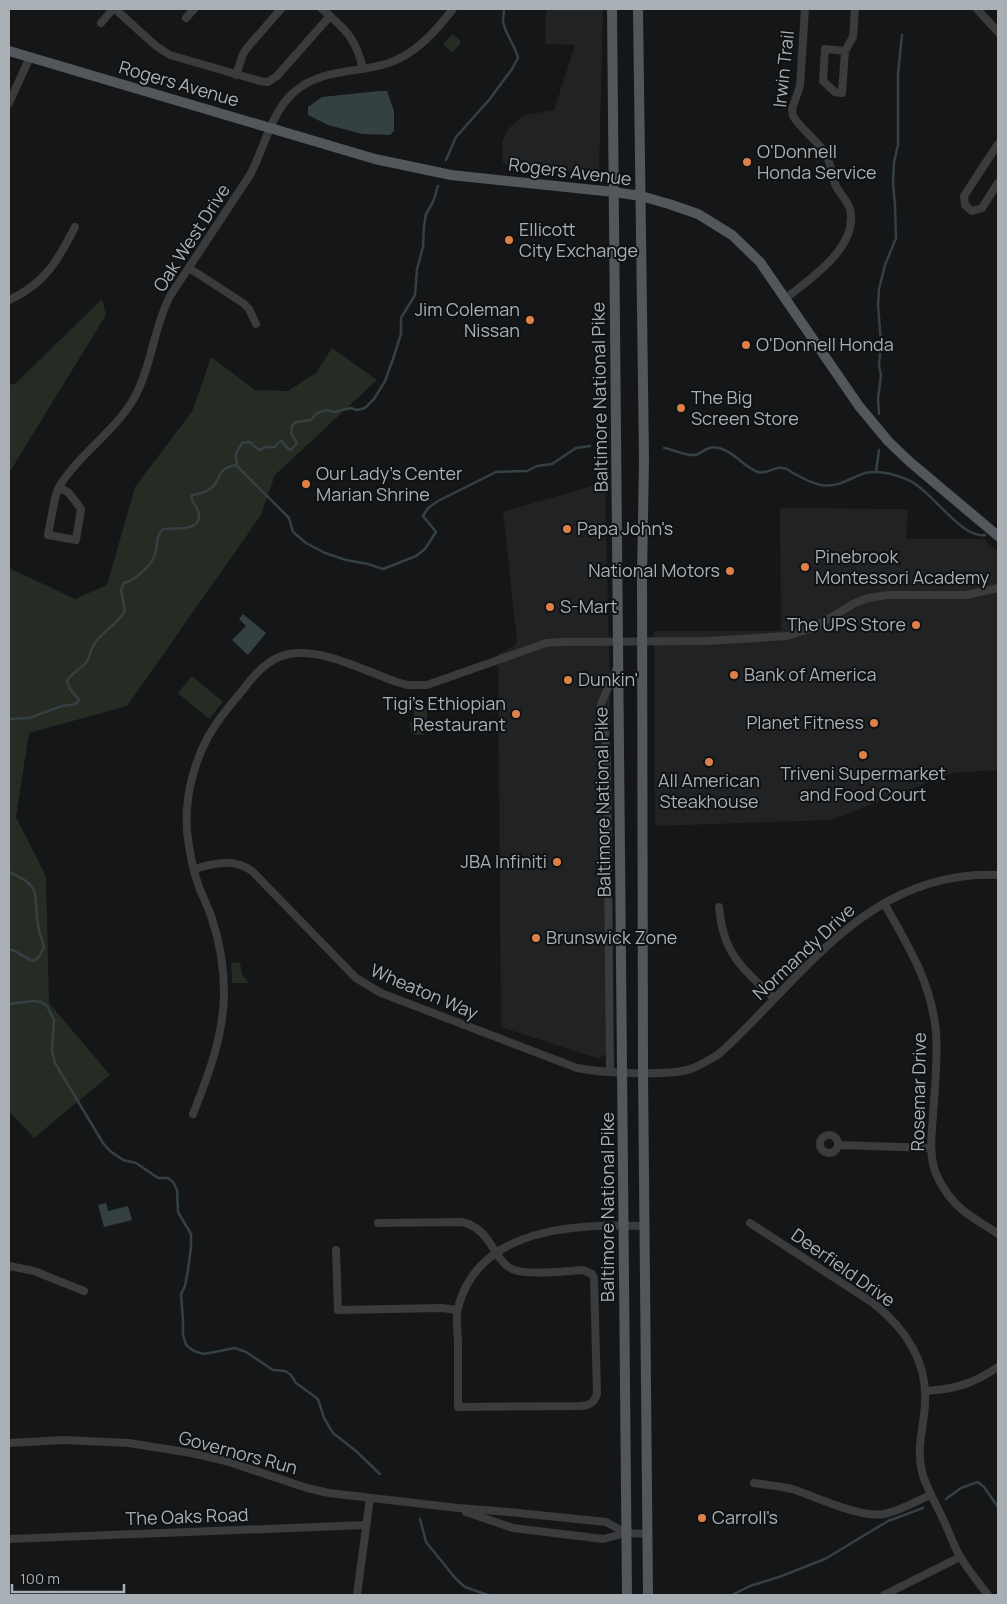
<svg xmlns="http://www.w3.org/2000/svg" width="1007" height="1604" viewBox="0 0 1007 1604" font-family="Manrope,sans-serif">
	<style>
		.built { fill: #212224 }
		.green { fill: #262b24 }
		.water { fill: #344042 }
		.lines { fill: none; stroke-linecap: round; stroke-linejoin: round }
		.stream { stroke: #344042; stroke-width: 2.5 }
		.minor { stroke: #393b3d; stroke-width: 8 }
		.major { stroke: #53565a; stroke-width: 10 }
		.poi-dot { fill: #de8147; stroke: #101112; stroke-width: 2 }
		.labels { text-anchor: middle; stroke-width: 4; stroke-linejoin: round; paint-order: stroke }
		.street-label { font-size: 18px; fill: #a9b0b5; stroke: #101112 }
		.poi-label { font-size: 18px; fill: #a9b0b5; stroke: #101112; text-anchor: start }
	</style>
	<rect width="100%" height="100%" fill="#151617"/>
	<g class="built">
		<polygon points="546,9 603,9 599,175 503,164 502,141 509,128 525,115 554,110 575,45 545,44"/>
		<polygon points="605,482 610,695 612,1049 599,1059 501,1027 498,654 514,646 517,641 503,512"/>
		<polygon points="780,508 908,509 906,539 984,539 998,552 998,770 953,773 831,820 655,826 654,631 781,631"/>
	</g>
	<g class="green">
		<polygon points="453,34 460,40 460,44 453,52 450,51 443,44"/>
		<polygon points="102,299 106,315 9,473 9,385 16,383"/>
		<polygon points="332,348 377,380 275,475 261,515 127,706 29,733 16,817 46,876 49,1003 110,1075 34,1138 9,1111 9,568 75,599 107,585 135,487 193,410 211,357 255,390 288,391 316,373"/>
		<polygon points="192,676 223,702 209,719 178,693"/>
		<path d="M 423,706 L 427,710 L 427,731 C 423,736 415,736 411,732 L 410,722 L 413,722 L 414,708 Z"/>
		<polygon points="240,962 242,974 249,983 232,983 231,963"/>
	</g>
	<g class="water">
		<polygon points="379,91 387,91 394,111 394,131 390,135 362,134 328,125 308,115 308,107 322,97"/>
		<polygon points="243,614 266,633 248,655 232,640 246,626 239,619"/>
		<polygon points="106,1203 108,1211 128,1206 132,1220 104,1227 98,1205"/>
	</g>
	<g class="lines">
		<g class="stream">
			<path d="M 446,160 L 456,137 L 489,100 L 512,69 L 518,58 C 515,44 505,35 503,21 C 503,17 504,13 504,9"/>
			<polyline points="879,414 878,399 881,375 879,366 881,343 878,305 879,289 885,265 896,238 895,205 893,183 894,162 898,145 898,74 902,35"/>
			<path d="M 664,448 C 672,449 686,456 694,455 C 703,454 708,443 722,449 C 735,453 744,467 758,472 C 767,475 774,466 783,468 C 787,468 790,471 793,473 C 802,478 811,483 821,485 C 838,488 850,478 865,473 C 878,470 894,474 906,479 C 932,489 959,538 985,535"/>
			<path d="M 236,465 L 237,462 C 234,455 238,449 242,443 L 250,442 L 259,450 L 266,447 L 275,447 L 278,443 L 282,441 L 288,449 L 291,450 L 297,443 L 291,433 L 292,426 L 296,422 L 311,420 L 317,413 L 326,410 L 334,412 L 351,408 L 357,410 L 365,408 L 374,399 L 385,381 L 393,359 L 401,334 L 401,318 L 415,295 L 417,269 L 423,247 L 424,226 L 426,214 L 433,202 L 438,186"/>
			<polyline points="876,472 879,450"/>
			<path d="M 9,719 L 29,718 L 62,706 L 76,704 L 79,700 L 70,689 L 67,681 C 72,673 78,670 85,664 C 90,660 90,649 95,643 C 104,630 116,626 125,611 L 121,590 L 124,583 C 136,580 151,566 155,554 C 159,544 154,539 163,529 C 174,528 205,532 198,511 C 196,505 192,503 191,496 C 196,493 202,494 207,491 C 223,483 213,469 236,465 L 289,518 L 293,532 L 306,543 L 325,553 L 346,560 L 368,564 L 383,569 L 416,556 L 425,549 L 436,532 L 423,516 L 428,508 L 438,501 L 496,472 L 527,471 L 537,466 L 552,464 L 576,448 L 590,446"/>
			<path d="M 9,872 C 43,887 33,892 38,925 C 39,932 42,940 44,947 L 39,957 L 34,961 C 24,958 18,951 9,949"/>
			<polyline points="9,1004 34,1001 41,1002 47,1006 54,1020 52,1051 55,1063 103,1143 110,1151 123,1160 136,1163 158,1178 168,1178 173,1182 177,1190 178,1212 191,1234 191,1247 188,1270 185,1286 181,1294 183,1321 183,1334 186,1345 194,1351 204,1354 235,1348 246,1352 273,1370 285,1371 291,1375 296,1383 318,1399 324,1418 333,1433 356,1451 380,1474"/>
			<polyline points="946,1499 961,1488 978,1482 984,1487 998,1507"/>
			<polyline points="420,1519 426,1542 456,1579 465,1587 488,1595"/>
			<polyline points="732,1595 750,1586 779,1577 825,1559 888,1521 923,1508"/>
		</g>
		<g class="minor">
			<polyline points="115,9 156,46 170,55 260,81 268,82 277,76 330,16"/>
			<path d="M 322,9 C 345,29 356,38 363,69"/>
			<polyline points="977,9 998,32"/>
			<polyline points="186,18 194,9"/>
			<polyline points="101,23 113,9"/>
			<polyline points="845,51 825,49 823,81 835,92 842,93 845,51 853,37 855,9"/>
			<polyline points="236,75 243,54 247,48 281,9"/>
			<polyline points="9,103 30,57"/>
			<polyline points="998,144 964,196 965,205 972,211 982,208 998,183"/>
			<polyline points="189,268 243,303 249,309 256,324"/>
			<path d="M 786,298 C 811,278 859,247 850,209 C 847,200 840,194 836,186 C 830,174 832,161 823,150 C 814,138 801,129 793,116 L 792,109 L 800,86 L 805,9"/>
			<path d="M 9,300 C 45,284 58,260 75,227"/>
			<path d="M 59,487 L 55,498 L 48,535 L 76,540 L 81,509 L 69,493 L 59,487 C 79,454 113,433 133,400 C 152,367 153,329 170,296 L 250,175 C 264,149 270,115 292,94 C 318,69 354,73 386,64 C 415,55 435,32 453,9"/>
			<path d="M 194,869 C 216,863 233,858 252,871 L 356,978 L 381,993 L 577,1068 C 603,1073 662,1076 687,1070 C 699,1067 709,1060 719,1054 C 804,977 867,870 998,875"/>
			<path d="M 884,903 C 908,946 931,981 936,1032 C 938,1059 935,1087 933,1115 C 932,1132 929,1150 934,1168 C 938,1181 946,1193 955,1203 C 967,1216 984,1224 998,1234"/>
			<path d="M 719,907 C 720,916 721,925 724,934 C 731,961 754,979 774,998"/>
			<polyline points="610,1072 607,762 604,719 601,704 618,665"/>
			<path d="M 193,1114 C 208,1076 224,1035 224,993 C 224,968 220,943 212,919 C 209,908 203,898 199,887 C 194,873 190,855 188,839 C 183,806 192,766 208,737 C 217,720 230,705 242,691 C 254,675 268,658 289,654 C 323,648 365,671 397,682 L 407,685 L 427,685 L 546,643 L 560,642 L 706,641 L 787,636 L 813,628 L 855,603 L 868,598 L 888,595 L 967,595 L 998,588"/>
			<circle cx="829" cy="1144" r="9"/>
			<polyline points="838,1145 931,1148"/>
			<path d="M 378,1223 L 462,1222 C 494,1229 493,1266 518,1271 C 533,1275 566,1271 583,1270 L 592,1274 L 594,1278 L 597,1394 C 594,1403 590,1405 581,1406 L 458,1407 C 458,1386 458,1364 458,1342 C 458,1331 455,1318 458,1308 C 478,1227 578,1223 645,1226"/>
			<path d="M 750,1223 L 873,1303 C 905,1328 928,1362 925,1404 C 924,1428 916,1446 922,1472 C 926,1488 935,1501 942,1517 C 949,1530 953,1546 961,1558 C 969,1571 979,1583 988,1595"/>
			<polyline points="336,1250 338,1310 442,1308 457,1310"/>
			<polyline points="9,1266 34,1271 84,1291"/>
			<path d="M 925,1391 C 955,1389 973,1384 998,1367"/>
			<polyline points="9,1443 64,1440 129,1443 191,1453 226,1461 307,1488 329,1493 458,1508 509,1512 606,1522 626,1533"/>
			<path d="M 754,1483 C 767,1485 780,1486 792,1489 C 817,1497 859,1518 884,1514 C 900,1511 915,1502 930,1495"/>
			<polyline points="466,1512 513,1528 603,1539 626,1533 647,1534"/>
			<polyline points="9,1539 366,1525"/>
			<polyline points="357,1595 370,1498"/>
			<polyline points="884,1595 960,1557"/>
		</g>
		<g class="major">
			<polyline points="612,9 627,1595"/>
			<polyline points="638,9 644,460 642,578 643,1072 648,1595"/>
			<polyline points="9,51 375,159 451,175 614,192 641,196 669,204 698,214 732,235 760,262 859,406 888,441 910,462 998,536"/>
		</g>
	</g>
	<g class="poi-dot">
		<circle cx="747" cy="162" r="5"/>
		<circle cx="509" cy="240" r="5"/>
		<circle cx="530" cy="320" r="5"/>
		<circle cx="746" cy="345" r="5"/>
		<circle cx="681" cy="408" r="5"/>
		<circle cx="306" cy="484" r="5"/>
		<circle cx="567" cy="529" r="5"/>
		<circle cx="805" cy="567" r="5"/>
		<circle cx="730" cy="571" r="5"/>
		<circle cx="550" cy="607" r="5"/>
		<circle cx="916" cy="625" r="5"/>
		<circle cx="734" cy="675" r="5"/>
		<circle cx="568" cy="680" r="5"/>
		<circle cx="516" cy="714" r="5"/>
		<circle cx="874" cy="723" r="5"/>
		<circle cx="863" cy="755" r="5"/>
		<circle cx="709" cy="762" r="5"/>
		<circle cx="557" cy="862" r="5"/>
		<circle cx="536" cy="938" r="5"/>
		<circle cx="702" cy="1518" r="5"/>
	</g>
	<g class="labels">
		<g class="street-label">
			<text transform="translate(784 69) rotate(-84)" y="6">Irwin Trail</text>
			<text transform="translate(179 84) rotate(16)" y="6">Rogers Avenue</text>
			<text transform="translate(570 172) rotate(7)" y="6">Rogers Avenue</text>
			<text transform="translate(192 238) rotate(-57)" y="6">Oak West Drive</text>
			<text transform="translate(600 397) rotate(-91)" y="6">Baltimore National Pike</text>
			<text transform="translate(603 802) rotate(-91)" y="6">Baltimore National Pike</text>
			<text transform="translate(804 952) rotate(-43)" y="6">Normandy Drive</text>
			<text transform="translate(424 992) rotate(23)" y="6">Wheaton Way</text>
			<text transform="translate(919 1092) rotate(-89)" y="6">Rosemar Drive</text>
			<text transform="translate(608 1207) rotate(-90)" y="6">Baltimore National Pike</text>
			<text transform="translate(843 1268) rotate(35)" y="6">Deerfield Drive</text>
			<text transform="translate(238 1453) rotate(15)" y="6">Governors Run</text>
			<text transform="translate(187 1517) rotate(-2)" y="6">The Oaks Road</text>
		</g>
		<g class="poi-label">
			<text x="757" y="158">O'Donnell<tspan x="757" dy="21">Honda Service</tspan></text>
			<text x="519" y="236">Ellicott<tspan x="519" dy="21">City Exchange</tspan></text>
			<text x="520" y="316" text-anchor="end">Jim Coleman<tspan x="520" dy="21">Nissan</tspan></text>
			<text x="756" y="351">O'Donnell Honda</text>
			<text x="691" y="404">The Big<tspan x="691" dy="21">Screen Store</tspan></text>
			<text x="316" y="480">Our Lady's Center<tspan x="316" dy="21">Marian Shrine</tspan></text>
			<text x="577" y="535">Papa John's</text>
			<text x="815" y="563">Pinebrook<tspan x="815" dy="21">Montessori Academy</tspan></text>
			<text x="720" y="577" text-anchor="end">National Motors</text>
			<text x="560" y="613">S-Mart</text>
			<text x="906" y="631" text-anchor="end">The UPS Store</text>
			<text x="744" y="681">Bank of America</text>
			<text x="578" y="686">Dunkin'</text>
			<text x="506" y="710" text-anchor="end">Tigi's Ethiopian<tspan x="506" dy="21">Restaurant</tspan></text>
			<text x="864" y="729" text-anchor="end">Planet Fitness</text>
			<text x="863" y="780" text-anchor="middle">Triveni Supermarket<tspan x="863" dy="21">and Food Court</tspan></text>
			<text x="709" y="787" text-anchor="middle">All American<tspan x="709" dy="21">Steakhouse</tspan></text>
			<text x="547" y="868" text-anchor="end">JBA Infiniti</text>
			<text x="546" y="944">Brunswick Zone</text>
			<text x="712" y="1524">Carroll's</text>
		</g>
	</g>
	<rect width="1007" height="1604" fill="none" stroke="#a9b0b5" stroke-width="20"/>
	<path d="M12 1584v8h112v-8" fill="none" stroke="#a9b0b5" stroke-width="2.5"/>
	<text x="20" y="1584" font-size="15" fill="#a9b0b5" stroke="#101112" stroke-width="4" paint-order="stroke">100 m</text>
</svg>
